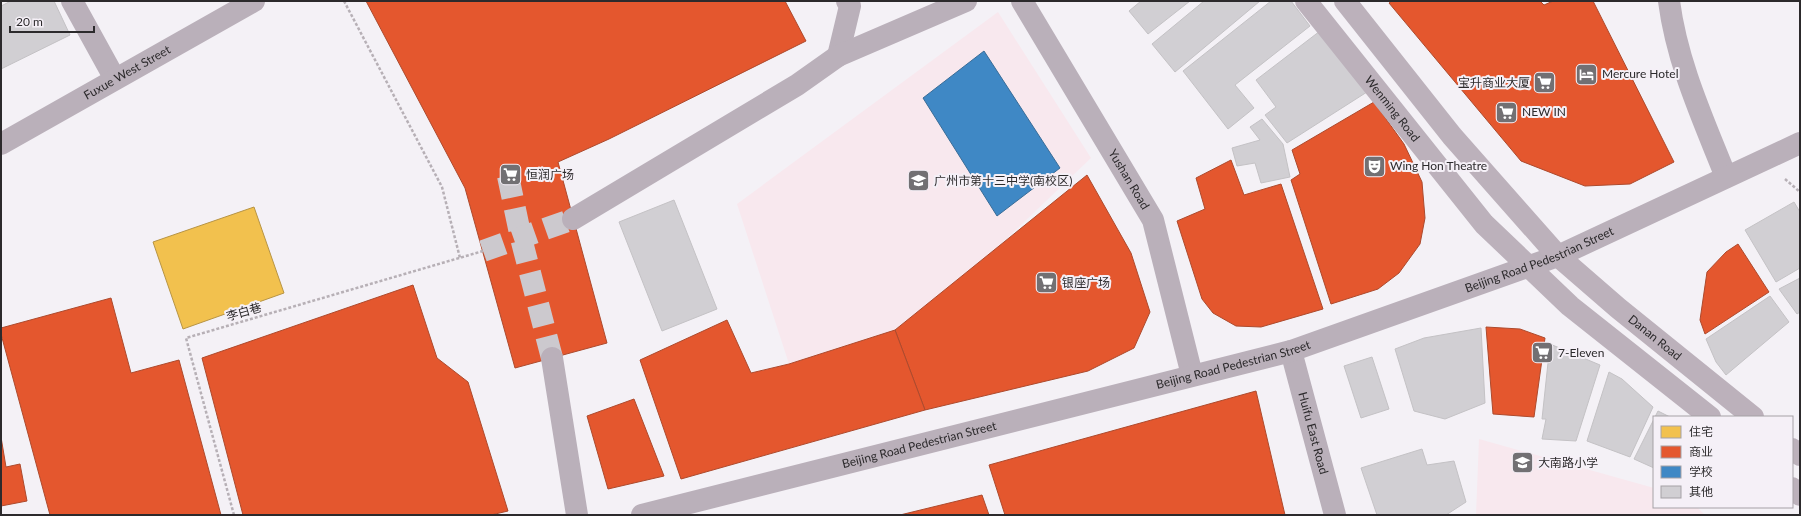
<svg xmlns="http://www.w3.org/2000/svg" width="1801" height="516" viewBox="0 0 1801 516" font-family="Lato,'Noto Sans SC',sans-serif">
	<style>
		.education { fill: #f8e8ee }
		.homes { fill: #f2c14e; stroke: #b79444 }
		.shops { fill: #e4572e; stroke: #ad4a2d }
		.schools { fill: #3f88c5; stroke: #396c97 }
		.building { fill: #d1cfd3; stroke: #c4c2c5 }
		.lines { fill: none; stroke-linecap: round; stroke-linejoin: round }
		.minor-tunnel { stroke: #ccc9ce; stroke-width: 22; stroke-dasharray: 22 11; stroke-linecap: butt }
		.path { stroke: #b7b0b6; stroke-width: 2.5; stroke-dasharray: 3 2; stroke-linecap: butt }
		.minor { stroke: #bab0ba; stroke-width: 22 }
		.major { stroke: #bcb1bb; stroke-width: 22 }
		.labels { text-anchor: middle; stroke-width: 4; stroke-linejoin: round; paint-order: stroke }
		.street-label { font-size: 12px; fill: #2c2a2c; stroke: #f5f0f7 }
		.poi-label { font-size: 12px; fill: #2c2a2c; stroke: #f5f0f7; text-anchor: start }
	</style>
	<rect width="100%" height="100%" fill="#f4f1f6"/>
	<g class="education">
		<polygon points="998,12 1091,158 998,247 895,330 789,364 737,204"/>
		<polygon points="1479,439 1654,488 1654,507 1697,507 1705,515 1476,515"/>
	</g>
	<polygon class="homes" points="254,207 284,293 183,329 153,242"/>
	<g class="shops">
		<polygon points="366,1 785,1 806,41 609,139 558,162 607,343 515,368 465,188"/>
		<polygon points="1392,1 1540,1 1544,5 1553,1 1593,1 1674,162 1630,184 1585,186 1521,161 1389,3"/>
		<polygon points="1374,102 1404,144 1422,182 1425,218 1420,244 1399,273 1378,289 1331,304 1291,180 1300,174 1292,150"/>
		<polygon points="1231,160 1244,195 1281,184 1323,309 1261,327 1236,326 1213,313 1202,299 1177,221 1205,209 1196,178"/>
		<polygon points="1087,175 1131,253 1150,312 1134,348 1088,371 925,410 895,330"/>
		<polygon points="1738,244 1769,292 1705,334 1700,320 1707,272 1726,252"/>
		<polygon points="413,285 437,358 468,382 508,511 491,515 243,515 202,358"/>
		<polygon points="111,298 131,373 179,360 221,515 50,515 1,334 1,328"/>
		<polygon points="727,320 751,373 789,364 895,330 925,410 681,479 640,360"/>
		<polygon points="1486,327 1520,329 1545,338 1534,417 1493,414"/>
		<polygon points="1256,391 1285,515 1005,515 989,465"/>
		<polygon points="634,399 664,476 608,489 587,416"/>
		<polygon points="1,437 6,467 20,464 27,501 1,506"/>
		<polygon points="982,495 989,515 900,515"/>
	</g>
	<polygon class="schools" points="984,51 1060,168 997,216 923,98"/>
	<g class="building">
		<polygon points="11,1 54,1 70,35 1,69 1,6"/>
		<polygon points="1141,1 1190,1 1148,34 1129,11"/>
		<polygon points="1204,1 1260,1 1175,72 1152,44"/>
		<polygon points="1271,1 1291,1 1310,26 1235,85 1254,108 1228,129 1183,71"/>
		<polygon points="1320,31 1367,92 1287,143 1265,115 1276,107 1256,80"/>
		<polygon points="1262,119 1283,144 1290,177 1261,183 1255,163 1237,166 1232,148 1260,140 1250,127"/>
		<polygon points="674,200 717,309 662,331 619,222"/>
		<polygon points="1794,202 1800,212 1800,268 1776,282 1745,230"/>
		<polygon points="1800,278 1800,312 1797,314 1779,289"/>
		<polygon points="1770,296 1789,322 1726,375 1716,362 1706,339"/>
		<polygon points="1481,328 1485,403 1445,419 1414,411 1395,349 1424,338"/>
		<polygon points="1550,344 1600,365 1576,441 1542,439 1546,419 1542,419"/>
		<polygon points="1372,357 1389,409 1361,418 1344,366"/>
		<polygon points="1609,372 1622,379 1653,407 1630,457 1587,441"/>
		<polygon points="1658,411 1670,417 1655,417"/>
		<polygon points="1654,419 1654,468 1634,459"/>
		<polygon points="1422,449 1427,465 1454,461 1466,502 1446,515 1377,515 1361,468"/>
	</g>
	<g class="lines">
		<g class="minor-tunnel">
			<polyline points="508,176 521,238 552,358"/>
			<polyline points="483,251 573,219"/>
		</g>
		<g class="path">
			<polyline points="344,1 442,187 460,258"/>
			<polyline points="1785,179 1800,192"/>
			<polyline points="234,515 186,338 483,251"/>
		</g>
		<g class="minor">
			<polyline points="72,1 115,79"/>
			<path id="s1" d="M 1022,1 L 1153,220 L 1192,375"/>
			<path d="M 1669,1 C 1677,63 1703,119 1726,177"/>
			<polyline points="838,56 850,6 847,1"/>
			<path id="s2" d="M 1,144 L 254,1"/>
			<polyline points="573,219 797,85 838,56 966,1"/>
			<path id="s3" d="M 1291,351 L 1335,515"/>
			<polyline points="552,358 577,515"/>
			<path id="s4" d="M 642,515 L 1291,351 L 1558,256 L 1800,143"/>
		</g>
		<g class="major">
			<path id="s5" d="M 1306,1 L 1484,224 L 1570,306 L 1710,417"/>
			<path id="s6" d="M 1345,1 L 1452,136 L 1558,256 L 1618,308 L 1753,417"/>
			<polyline points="1792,449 1800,455"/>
			<polyline points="1792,488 1800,495"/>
		</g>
	</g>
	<defs>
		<symbol id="hotel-square" viewBox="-11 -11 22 22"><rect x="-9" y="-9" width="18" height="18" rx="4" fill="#727073" stroke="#f5f0f7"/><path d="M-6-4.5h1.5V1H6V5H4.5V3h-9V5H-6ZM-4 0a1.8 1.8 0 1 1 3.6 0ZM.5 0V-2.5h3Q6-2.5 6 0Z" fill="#fff"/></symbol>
		<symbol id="supermarket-square" viewBox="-11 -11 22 22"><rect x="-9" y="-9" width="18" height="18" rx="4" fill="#727073" stroke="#f5f0f7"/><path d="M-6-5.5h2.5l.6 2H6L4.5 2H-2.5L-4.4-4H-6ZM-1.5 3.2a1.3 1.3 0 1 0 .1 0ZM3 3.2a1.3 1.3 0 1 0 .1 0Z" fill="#fff"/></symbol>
		<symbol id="theatre-square" viewBox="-11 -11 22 22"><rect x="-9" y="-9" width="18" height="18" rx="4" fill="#727073" stroke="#f5f0f7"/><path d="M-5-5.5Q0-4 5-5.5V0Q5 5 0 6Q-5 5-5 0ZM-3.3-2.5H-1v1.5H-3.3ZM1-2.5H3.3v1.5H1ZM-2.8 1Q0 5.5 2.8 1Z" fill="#fff"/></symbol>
		<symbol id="school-square" viewBox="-11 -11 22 22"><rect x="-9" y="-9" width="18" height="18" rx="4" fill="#727073" stroke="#f5f0f7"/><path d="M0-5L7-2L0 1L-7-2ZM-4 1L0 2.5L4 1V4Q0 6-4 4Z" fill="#fff"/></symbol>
	</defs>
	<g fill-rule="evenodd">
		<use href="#hotel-square" x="1574" y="62" width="25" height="25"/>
		<use href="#supermarket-square" x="1532" y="70" width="25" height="25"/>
		<use href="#supermarket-square" x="1494" y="100" width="25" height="25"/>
		<use href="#theatre-square" x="1362" y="154" width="25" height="25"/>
		<use href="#supermarket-square" x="498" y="162" width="25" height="25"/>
		<use href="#school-square" x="906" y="168" width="25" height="25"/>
		<use href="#supermarket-square" x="1034" y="270" width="25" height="25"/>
		<use href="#supermarket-square" x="1530" y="340" width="25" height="25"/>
		<use href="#school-square" x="1510" y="450" width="25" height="25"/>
	</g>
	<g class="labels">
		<g class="street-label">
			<text dy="4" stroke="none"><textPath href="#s2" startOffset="145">Fuxue West Street</textPath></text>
			<text dy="4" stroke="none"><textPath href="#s5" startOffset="138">Wenming Road</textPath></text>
			<text dy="4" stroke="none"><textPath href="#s1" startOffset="208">Yushan Road</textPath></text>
			<text dy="4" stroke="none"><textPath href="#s4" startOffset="934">Beijing Road Pedestrian Street</textPath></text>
			<text transform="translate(244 312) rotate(-16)" y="4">李白巷</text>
			<text dy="4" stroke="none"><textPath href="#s6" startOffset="459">Danan Road</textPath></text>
			<text dy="4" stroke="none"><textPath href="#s4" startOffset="610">Beijing Road Pedestrian Street</textPath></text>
			<text dy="4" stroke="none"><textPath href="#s3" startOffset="85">Huifu East Road</textPath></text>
			<text dy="4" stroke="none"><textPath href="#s4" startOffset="286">Beijing Road Pedestrian Street</textPath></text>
		</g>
		<g class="poi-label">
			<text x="1602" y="78">Mercure Hotel</text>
			<text x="1530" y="87" text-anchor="end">宝升商业大厦</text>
			<text x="1522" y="116">NEW IN</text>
			<text x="1390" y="170">Wing Hon Theatre</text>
			<text x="526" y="179">恒润广场</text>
			<text x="934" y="185">广州市第十三中学(南校区)</text>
			<text x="1062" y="287">银座广场</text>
			<text x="1558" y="357">7-Eleven</text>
			<text x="1538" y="467">大南路小学</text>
		</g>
	</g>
	<rect width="1801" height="516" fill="none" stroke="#2c2a2c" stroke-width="4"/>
	<rect x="1653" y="416" width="140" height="92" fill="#f5f0f7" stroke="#a5a1a6"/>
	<rect x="1661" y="426" width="20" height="12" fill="#f2c14e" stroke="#a5a1a6"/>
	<text x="1689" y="436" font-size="12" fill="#2c2a2c">住宅</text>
	<rect x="1661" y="446" width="20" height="12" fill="#e4572e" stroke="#a5a1a6"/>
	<text x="1689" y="456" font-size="12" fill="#2c2a2c">商业</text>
	<rect x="1661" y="466" width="20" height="12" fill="#3f88c5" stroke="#a5a1a6"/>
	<text x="1689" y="476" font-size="12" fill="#2c2a2c">学校</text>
	<rect x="1661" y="486" width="20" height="12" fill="#d1cfd3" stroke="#a5a1a6"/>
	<text x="1689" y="496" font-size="12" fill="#2c2a2c">其他</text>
	<path d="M10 26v6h84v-6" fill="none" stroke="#2c2a2c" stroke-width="2"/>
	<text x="16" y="26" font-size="12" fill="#2c2a2c" stroke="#f5f0f7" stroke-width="3" paint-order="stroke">20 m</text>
</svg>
